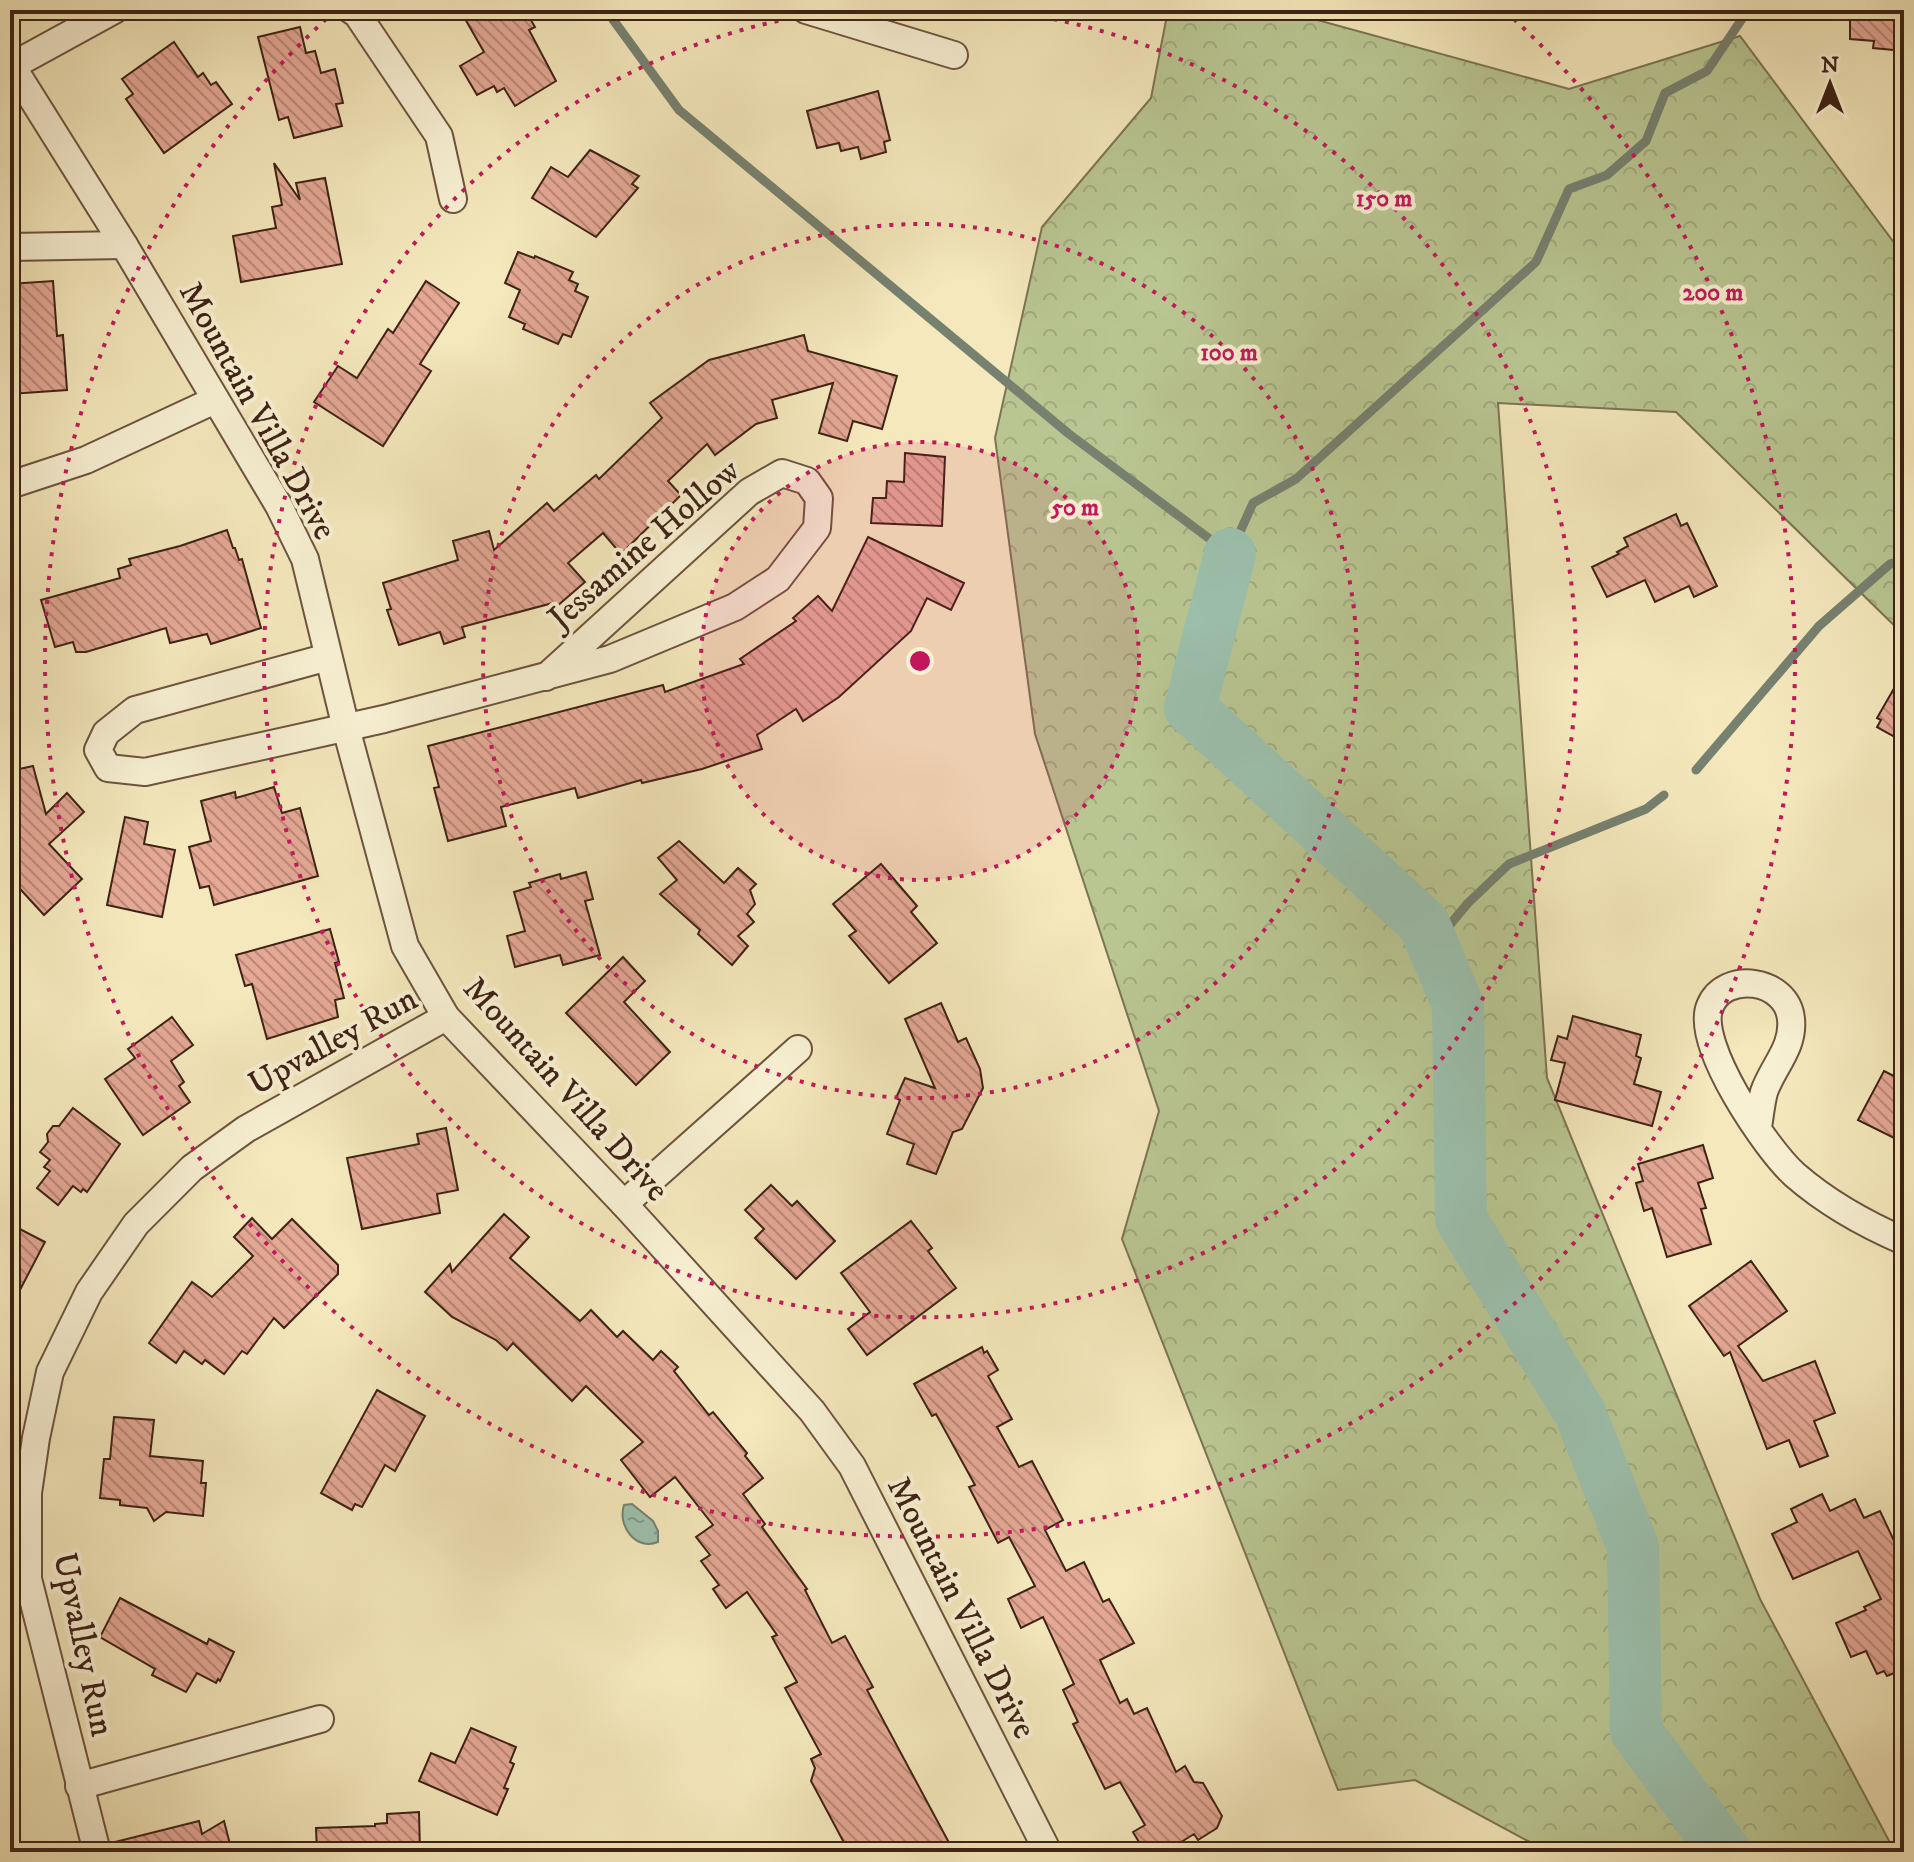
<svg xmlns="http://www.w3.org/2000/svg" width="1914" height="1862" viewBox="0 0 1914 1862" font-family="'IM FELL DW Pica',serif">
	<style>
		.forest { fill: url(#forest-crowns); stroke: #7c7454; stroke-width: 2 }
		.water { fill: url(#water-ripples); stroke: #768170; stroke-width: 2 }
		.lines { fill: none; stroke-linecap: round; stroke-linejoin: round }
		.stream { stroke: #768170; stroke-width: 9 }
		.river { stroke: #9cc0ad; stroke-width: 52 }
		.building { fill: url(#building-back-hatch); stroke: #3e2215; stroke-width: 2 }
		.minor-casing { stroke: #6c543f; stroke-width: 30 }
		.minor { stroke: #f8f0d3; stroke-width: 26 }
		.ring { fill: none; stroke: #c2185b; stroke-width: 4; stroke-dasharray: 4 8 }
		.labels { text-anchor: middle; stroke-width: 8; stroke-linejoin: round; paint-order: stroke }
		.street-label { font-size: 34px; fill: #3e2215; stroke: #f8f0d3 }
		.centre { fill: #c2185b; stroke: #f8f0d3; stroke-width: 4 }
		.ring-label { font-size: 24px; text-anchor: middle; font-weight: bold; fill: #c2185b; stroke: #f8f0d3; stroke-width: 8; stroke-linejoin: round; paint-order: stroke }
	</style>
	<defs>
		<pattern id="forest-crowns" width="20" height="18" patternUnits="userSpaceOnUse" patternTransform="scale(2)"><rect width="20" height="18" fill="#b9c692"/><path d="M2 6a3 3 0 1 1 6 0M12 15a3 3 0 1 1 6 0" fill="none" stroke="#a0aa7d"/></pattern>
		<pattern id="water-ripples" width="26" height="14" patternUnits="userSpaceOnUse" patternTransform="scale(2)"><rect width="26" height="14" fill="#9cc0ad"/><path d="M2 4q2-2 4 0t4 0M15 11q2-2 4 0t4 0" fill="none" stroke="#819c8c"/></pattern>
		<pattern id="building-back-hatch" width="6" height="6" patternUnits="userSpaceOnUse" patternTransform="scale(2)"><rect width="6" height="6" fill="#e4a895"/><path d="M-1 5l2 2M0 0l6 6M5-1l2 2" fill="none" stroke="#ba8878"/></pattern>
	</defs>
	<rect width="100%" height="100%" fill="#f4e8bc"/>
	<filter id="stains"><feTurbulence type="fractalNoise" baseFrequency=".0025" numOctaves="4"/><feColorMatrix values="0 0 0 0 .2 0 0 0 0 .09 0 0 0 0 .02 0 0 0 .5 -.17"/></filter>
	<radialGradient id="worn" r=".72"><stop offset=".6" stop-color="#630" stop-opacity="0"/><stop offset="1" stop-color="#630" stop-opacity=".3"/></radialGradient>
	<polygon class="forest" points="1168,10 1281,10 1569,89 1740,36 1904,256 1904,635 1676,412 1498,403 1547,1078 1760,1599 1895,1852 1548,1852 1415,1780 1338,1790 1122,1239 1159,1111 1035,734 995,438 1042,227 1151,98"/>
	<path class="water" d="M 632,1504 L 653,1521 L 658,1531 L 658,1542 C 636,1551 617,1526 624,1505 Z"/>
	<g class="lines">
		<g class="stream">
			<polyline points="606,10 679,110 1069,434 1230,554 1253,503 1296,479 1536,262 1569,189 1607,175 1646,141 1665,93 1707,71 1748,10"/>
			<polyline points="1696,770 1819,626 1890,564 1904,561"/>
			<polyline points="1433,945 1468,903 1509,864 1646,809 1664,795"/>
		</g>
		<polyline class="river" points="1230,554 1190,708 1424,924 1458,1005 1461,1219 1580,1413 1633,1547 1636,1731 1725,1852"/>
	</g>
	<g class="building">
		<polygon points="460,10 525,10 535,27 529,30 556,81 515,106 504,88 497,92 494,86 477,95 460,66 484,52"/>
		<polygon points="1850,10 1904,10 1904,51 1873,48 1874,41 1850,39"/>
		<polygon points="300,27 306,53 315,51 321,73 335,69 343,103 336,104 342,126 294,138 288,117 279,120 258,37"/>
		<polygon points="174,42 198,77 203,73 211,85 216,82 232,104 164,153 126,99 133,94 122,79"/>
		<polygon points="878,91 890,140 884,142 886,152 861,159 858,147 841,151 839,143 817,148 807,111"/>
		<polygon points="590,150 639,176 632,184 638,188 596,237 532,198 551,167 568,177"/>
		<polygon points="274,163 300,200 296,183 325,178 342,264 241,282 233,236 276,228 272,207 282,205"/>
		<polygon points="518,252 534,258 535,256 573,272 569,280 578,284 575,291 588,297 571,337 563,334 558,344 523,329 525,324 509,317 520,290 505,283"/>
		<polygon points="53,281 57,336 63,335 67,390 10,394 10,284"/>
		<polygon points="426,281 459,303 420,364 431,371 383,446 314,402 338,366 357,378 388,329 393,333"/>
		<polygon points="804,335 808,351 897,376 882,429 853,421 847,441 819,433 833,383 772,400 777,418 756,424 715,455 707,444 668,481 681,495 621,554 603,533 568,563 585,582 556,607 553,603 462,627 465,637 444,644 440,632 399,645 387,610 391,609 383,583 458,560 453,541 489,531 494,550 547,503 554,511 596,475 599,479 662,418 650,403 709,360"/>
		<polygon points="905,453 945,457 942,526 871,523 873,498 886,498 887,481 904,482"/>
		<polygon points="1676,514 1681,526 1687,523 1717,586 1694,597 1689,586 1655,602 1645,580 1607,597 1592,567 1619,554 1617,552 1628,546 1624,538"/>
		<polygon points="227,530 233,548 235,548 239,560 242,559 261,628 211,644 207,634 170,643 166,628 86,652 76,652 73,642 55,647 41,600 120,578 118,569 131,565 129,559 180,546"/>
		<polygon points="868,537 964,583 951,610 927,598 911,631 839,697 803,721 796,709 757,735 762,749 702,769 642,783 641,780 578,798 575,788 501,807 506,826 448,841 434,788 439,787 428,746 663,685 665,692 744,664 740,659 796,621 793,618 818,596 832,611"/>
		<polygon points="1904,671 1904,742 1877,727 1881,720 1877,718"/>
		<polygon points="33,766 46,814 67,793 84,812 49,844 82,879 44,915 10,878 10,771"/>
		<polygon points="274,787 282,813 300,808 318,876 214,905 209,886 200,888 189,847 211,841 201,801 235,792 236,798"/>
		<polygon points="125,817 148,822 144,844 175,850 162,917 107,905"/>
		<polygon points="679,841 724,883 738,868 756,884 750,890 755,904 747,914 754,922 738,936 748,946 732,965 698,934 700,930 660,894 677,880 658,858"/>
		<polygon points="881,864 917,906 911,912 937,943 889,983 849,936 856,931 833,904"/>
		<polygon points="586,872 593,899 585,901 600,955 563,965 560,955 515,967 507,936 525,931 514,892 531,887 529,883 560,874 561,879"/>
		<polygon points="330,929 339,962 335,963 344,998 335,1000 338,1017 267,1039 252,984 245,986 236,955"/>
		<polygon points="623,957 645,981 624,1002 670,1052 636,1085 566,1013"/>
		<polygon points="941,1003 958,1042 966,1038 980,1069 983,1088 962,1129 953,1132 936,1174 907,1164 914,1144 887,1134 900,1100 896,1098 905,1078 935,1088 905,1019"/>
		<polygon points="1573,1016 1641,1035 1636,1056 1641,1058 1634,1084 1661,1092 1652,1126 1555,1100 1565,1063 1551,1060 1558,1036 1567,1039"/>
		<polygon points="172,1017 193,1045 171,1061 184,1082 179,1086 190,1102 143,1135 105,1079 135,1058 128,1049"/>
		<polygon points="1884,1071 1904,1081 1904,1143 1858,1120"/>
		<polygon points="73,1108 120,1144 87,1192 83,1189 81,1192 73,1186 58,1205 37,1188 50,1171 44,1167 50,1160 40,1152 48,1142 47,1134 53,1126 59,1126"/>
		<polygon points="446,1128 458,1190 437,1194 440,1213 362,1229 347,1158 419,1144 417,1134"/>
		<polygon points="1703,1145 1713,1178 1698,1183 1706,1208 1701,1209 1711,1244 1667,1257 1652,1208 1644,1211 1636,1183 1643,1181 1638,1164"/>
		<polygon points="771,1185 792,1206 797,1201 835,1241 796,1279 755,1238 764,1229 745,1210"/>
		<polygon points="504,1214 529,1237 510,1258 580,1321 591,1310 617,1337 623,1331 653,1360 661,1351 678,1367 674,1371 709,1415 713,1412 747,1453 745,1456 763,1478 743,1494 765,1524 762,1527 807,1589 805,1590 832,1643 845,1636 873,1687 867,1690 954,1852 849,1852 811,1781 815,1768 811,1759 821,1754 785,1688 797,1682 772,1637 777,1635 747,1592 726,1608 713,1589 719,1585 701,1561 710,1555 696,1537 713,1525 675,1477 650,1497 621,1460 643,1442 586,1386 572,1401 513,1343 507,1350 496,1340 452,1317 425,1292 450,1264 452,1272"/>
		<polygon points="252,1218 272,1239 292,1219 338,1265 338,1274 284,1328 274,1318 247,1354 242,1351 224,1374 205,1360 202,1364 184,1351 176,1363 149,1343 192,1282 212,1297 253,1256 234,1237"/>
		<polygon points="911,1221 932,1248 928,1251 956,1288 867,1355 848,1329 870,1312 841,1273"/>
		<polygon points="10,1224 45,1242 10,1309"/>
		<polygon points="1751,1261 1787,1311 1738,1346 1763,1381 1815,1361 1835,1413 1814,1421 1828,1456 1800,1467 1789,1440 1767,1449 1730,1352 1724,1356 1689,1306"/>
		<polygon points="982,1347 984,1353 987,1351 998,1370 988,1376 1012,1419 997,1427 1019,1467 1032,1461 1063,1520 1045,1530 1066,1571 1084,1562 1103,1602 1109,1599 1134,1643 1100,1660 1120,1703 1127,1699 1134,1714 1147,1708 1176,1772 1185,1766 1194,1782 1203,1783 1222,1816 1217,1828 1198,1840 1194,1834 1165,1852 1145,1852 1133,1832 1145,1825 1120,1782 1105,1789 1073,1724 1078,1722 1063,1690 1074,1684 1043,1617 1021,1628 1008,1599 1035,1586 1009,1537 998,1543 969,1487 975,1485 936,1414 932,1416 914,1384"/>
		<polygon points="377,1390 425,1416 395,1471 385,1465 362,1507 355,1504 352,1510 321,1493"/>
		<polygon points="114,1417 154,1420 150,1456 203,1461 201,1483 206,1483 203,1516 166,1512 154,1521 147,1508 120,1505 120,1500 100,1498 104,1459 110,1459"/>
		<polygon points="1822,1494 1830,1511 1855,1499 1864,1518 1880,1511 1904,1562 1904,1669 1887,1676 1884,1671 1877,1674 1866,1651 1851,1657 1836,1623 1866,1610 1864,1607 1881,1599 1858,1551 1793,1579 1772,1534 1797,1522 1791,1509"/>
		<polygon points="120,1598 207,1644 209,1639 234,1652 220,1681 218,1679 216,1683 197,1673 186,1692 152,1675 155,1669 100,1637"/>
		<polygon points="471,1728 516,1747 510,1762 514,1764 504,1788 508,1789 497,1815 419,1781 431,1753 455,1763"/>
		<polygon points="419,1812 420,1852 317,1852 316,1828 375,1826 375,1824 387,1823 387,1814"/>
		<polygon points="199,1821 202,1834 224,1821 232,1852 113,1852 111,1843"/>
	</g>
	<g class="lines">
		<defs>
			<g id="minor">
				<polyline points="351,10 357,14 439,136 453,199"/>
				<polyline points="806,10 954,55"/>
				<polyline points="10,63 124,245 279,506 305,559 346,728 405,946 446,1017 624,1204 812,1411 852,1466 1048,1852"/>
				<polyline points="10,67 114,10"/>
				<polyline points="10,247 124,245"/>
				<polyline points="10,485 86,460 215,400"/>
				<polyline points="328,657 135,710 106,733 98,750 108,768 145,772 384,719 610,659 735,607 778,579 817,528 819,498 807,481 782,473 749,492 546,677"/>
				<path d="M 1758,1127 C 1760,1116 1761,1103 1764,1092 C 1773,1066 1794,1048 1791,1019 C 1787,979 1725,970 1710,1006 C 1694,1044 1767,1150 1795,1175 C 1826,1202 1867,1225 1904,1241"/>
				<polyline points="624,1204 798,1049"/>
				<polyline points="79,1786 320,1719"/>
				<polyline points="97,1852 28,1579 28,1493 36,1438 50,1372 89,1292 136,1224 192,1168 246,1129 446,1017"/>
			</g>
		</defs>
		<use href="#minor" class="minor-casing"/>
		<use href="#minor" class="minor"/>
	</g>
	<circle cx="920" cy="661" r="219" fill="#c2185b" fill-opacity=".12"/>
	<g class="ring">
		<circle cx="920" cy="661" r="219"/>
		<circle cx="920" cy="661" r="437"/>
		<path d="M1006 11A656 656 0 1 1 834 11"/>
		<path d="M1505 11A875 875 0 1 1 335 11"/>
	</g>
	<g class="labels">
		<g class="street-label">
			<text transform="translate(259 410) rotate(61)" y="12">Mountain Villa Drive</text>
			<text transform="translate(643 543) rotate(-41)" y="12">Jessamine Hollow</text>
			<text transform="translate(332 1040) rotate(-29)" y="12">Upvalley Run</text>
			<text transform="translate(567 1088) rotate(48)" y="12">Mountain Villa Drive</text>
			<text transform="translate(963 1607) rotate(63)" y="12">Mountain Villa Drive</text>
			<text transform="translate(85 1644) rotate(78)" y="12">Upvalley Run</text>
		</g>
	</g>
	<circle cx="920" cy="661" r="12" class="centre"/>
	<g class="ring-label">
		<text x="1384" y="206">150 m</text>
		<text x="1713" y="300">200 m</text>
		<text x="1229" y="360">100 m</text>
		<text x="1075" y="515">50 m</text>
	</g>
	<rect width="1914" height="1862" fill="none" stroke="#f4e8bc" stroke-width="40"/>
	<rect x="12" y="12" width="1890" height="1838" fill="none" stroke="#3e2215" stroke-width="4"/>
	<rect x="20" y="20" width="1874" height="1822" fill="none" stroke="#3e2215" stroke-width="2"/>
	<g transform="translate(1830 84)" stroke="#f8f0d3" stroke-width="6" paint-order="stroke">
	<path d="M0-6L14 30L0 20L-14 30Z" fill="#3e2215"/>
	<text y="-12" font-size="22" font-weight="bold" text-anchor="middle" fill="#3e2215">N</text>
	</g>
	<rect width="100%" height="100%" filter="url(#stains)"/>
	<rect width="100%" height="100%" fill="url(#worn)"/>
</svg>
